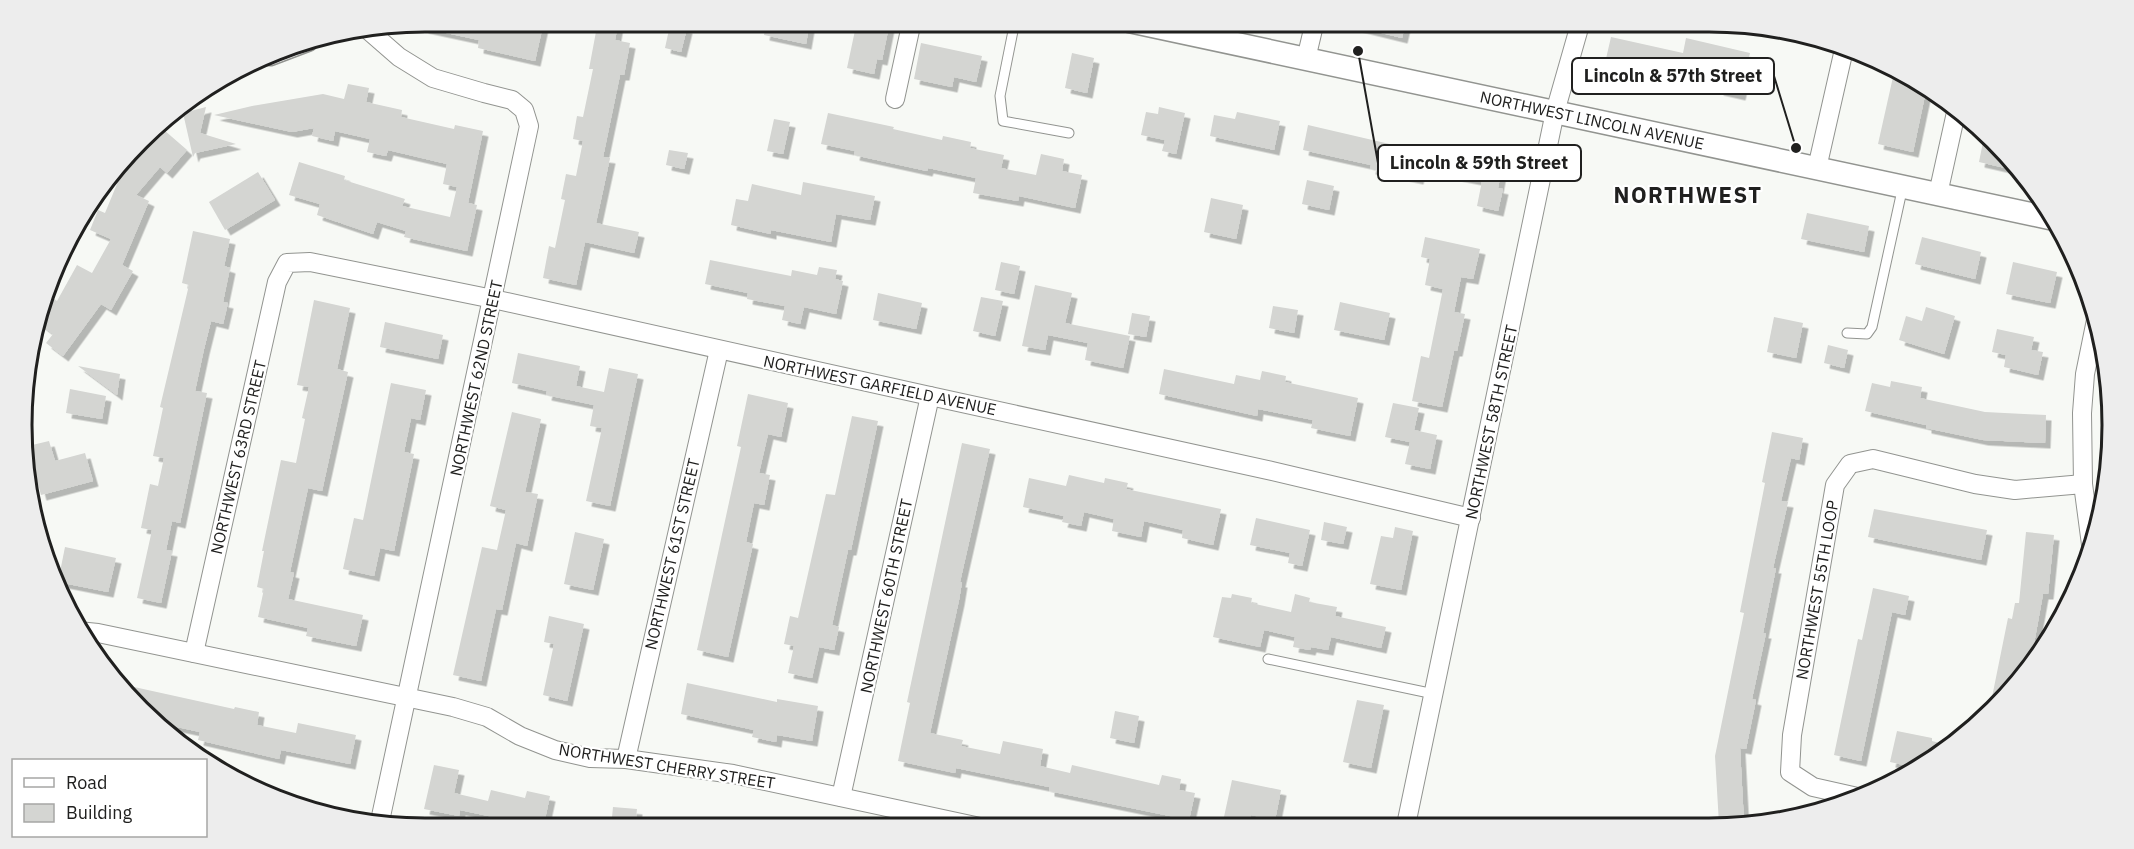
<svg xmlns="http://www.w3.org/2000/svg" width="2134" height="849" viewBox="0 0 2134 849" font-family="'IBM Plex Sans',sans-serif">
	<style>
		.building { fill: #d4d5d2; filter: url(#shadow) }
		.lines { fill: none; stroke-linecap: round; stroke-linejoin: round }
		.service-casing { stroke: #929490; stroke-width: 11 }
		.minor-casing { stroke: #929490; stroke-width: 20 }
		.tertiary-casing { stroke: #929490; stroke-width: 25 }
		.service { stroke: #fff; stroke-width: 9 }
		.minor { stroke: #fff; stroke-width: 18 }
		.tertiary { stroke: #fff; stroke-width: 22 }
		.labels { text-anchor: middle; stroke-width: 4.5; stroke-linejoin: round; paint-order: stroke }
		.street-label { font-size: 16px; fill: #20201f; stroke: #fff }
		.district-label { font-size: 22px; font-weight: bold; letter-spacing: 1.5px; fill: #20201f; stroke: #fff }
		.rim { fill: none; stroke: #20201f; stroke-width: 3 }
		.leader { fill: none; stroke: #20201f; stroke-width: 2 }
		.callout-dot { fill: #20201f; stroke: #fff; stroke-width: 2 }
		.callout { fill: #fff; stroke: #20201f; stroke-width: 2 }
		.callout-label { font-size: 18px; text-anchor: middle; font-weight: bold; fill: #20201f }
	</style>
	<defs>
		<filter id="shadow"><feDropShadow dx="5.5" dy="5.5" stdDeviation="0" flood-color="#0004"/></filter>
	</defs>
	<rect width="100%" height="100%" fill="#f7f9f5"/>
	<g class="building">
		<polygon points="423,21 544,21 535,61 478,48 479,40 423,28"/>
		<polygon points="598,21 618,24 615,40 630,43 624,75 620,75 603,157 610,158 596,223 639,232 634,253 585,242 576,285 543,278 549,246 555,248 565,200 561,199 566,174 576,176 583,141 573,139 577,116 583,117 593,69 589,69"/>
		<polygon points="767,21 810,21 806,44 764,35"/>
		<polygon points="857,21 890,21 882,60 877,59 874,74 847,68"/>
		<polygon points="1357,21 1406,21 1402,38 1357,27"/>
		<polygon points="670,25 687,28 681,52 665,48"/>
		<polygon points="1611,37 1683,53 1686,38 1750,53 1740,95 1718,90 1721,78 1669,66 1664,89 1602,76"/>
		<polygon points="921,43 982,56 976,82 954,77 952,87 914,79"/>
		<polygon points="1072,53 1094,58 1087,93 1065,88"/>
		<polygon points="1895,68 1911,75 1927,86 1913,152 1878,144"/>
		<polygon points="348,84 369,88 366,102 402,110 401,117 454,129 455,125 483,131 468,203 477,205 467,251 404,237 406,231 377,222 373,234 317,215 320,204 289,195 299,162 345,176 344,180 405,199 402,206 450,217 457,187 443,184 447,164 388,150 386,156 367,152 370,139 335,131 333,141 312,136 314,128 292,132 214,115 252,106 323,94 344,99"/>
		<polygon points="206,107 200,133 236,144 195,153 193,157 183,113"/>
		<polygon points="1159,107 1185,113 1176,154 1162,151 1165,140 1141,135 1146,112 1158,114"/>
		<polygon points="1237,112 1280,121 1274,150 1210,136 1214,115 1235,119"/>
		<polygon points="828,113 894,127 893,129 942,140 943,136 971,142 970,148 1004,155 1001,168 1036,175 1041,154 1064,159 1062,171 1082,175 1075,208 1019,196 1018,201 973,193 976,178 928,168 927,171 854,155 855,151 821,144"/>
		<polygon points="774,119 790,122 783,154 767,151"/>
		<polygon points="157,124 187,150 167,173 160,167 136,195 149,201 122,265 133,271 111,310 101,304 63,356 46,343 53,334 36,321 53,298 57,301 77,265 92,273 111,239 90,230 98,210 105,213 124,167 122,166"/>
		<polygon points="1308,125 1424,152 1418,179 1370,169 1371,165 1303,150"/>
		<polygon points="1985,132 2023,172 1979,162"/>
		<polygon points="1456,148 1471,152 1471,155 1503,162 1498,188 1503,189 1498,211 1477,206 1482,181 1451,175"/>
		<polygon points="669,150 688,153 684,169 666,165"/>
		<polygon points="258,172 275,200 225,230 209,202"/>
		<polygon points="1307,180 1334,186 1329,210 1302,204"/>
		<polygon points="803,182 875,196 870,220 836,214 831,242 771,230 771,234 731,225 736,199 748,201 752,184 801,195"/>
		<polygon points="1211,198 1243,205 1236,239 1204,232"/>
		<polygon points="1807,213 1869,226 1864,252 1801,239"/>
		<polygon points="193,231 230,239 224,266 230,268 223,302 228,303 223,324 211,321 204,349 195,391 207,393 180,523 172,521 166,550 172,551 161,603 137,598 152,530 141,528 150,484 158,486 164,458 153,456 163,408 160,407 189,285 182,283"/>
		<polygon points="1425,237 1480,249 1473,279 1461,277 1454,312 1465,314 1457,351 1454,351 1442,407 1412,401 1421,356 1429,358 1443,289 1425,285 1430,259 1421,257"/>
		<polygon points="1922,237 1981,252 1975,279 1915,264"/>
		<polygon points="710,260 791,276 792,270 817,275 819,267 837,270 835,279 843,281 836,314 804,307 800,324 782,320 785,306 747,299 748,293 705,284"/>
		<polygon points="1001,262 1020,266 1014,294 995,290"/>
		<polygon points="2013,262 2057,272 2050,303 2006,294"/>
		<polygon points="1035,285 1072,293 1065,323 1130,336 1123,368 1085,360 1088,343 1048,335 1045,350 1022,346"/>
		<polygon points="878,293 922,303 916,329 873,320"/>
		<polygon points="981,297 1003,301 995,336 973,331"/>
		<polygon points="314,300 350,308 337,369 348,372 322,491 308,488 290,572 294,573 288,599 363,615 356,646 306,636 308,628 258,617 264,589 257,587 264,551 262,551 281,460 296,463 305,419 302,418 309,387 297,385"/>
		<polygon points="1340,302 1390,313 1384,340 1334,330"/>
		<polygon points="1273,306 1298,310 1294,333 1269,328"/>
		<polygon points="1926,307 1955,316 1944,354 1899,340 1906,316 1922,321"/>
		<polygon points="1132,313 1150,316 1146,337 1128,334"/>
		<polygon points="1774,317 1803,323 1796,358 1767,352"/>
		<polygon points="385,322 443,335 438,359 380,347"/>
		<polygon points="1997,329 2034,337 2031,350 2043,352 2038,375 2004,367 2006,355 1992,352"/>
		<polygon points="1828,345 1848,350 1844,368 1824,363"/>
		<polygon points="518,353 580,366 576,386 604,392 609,368 638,374 610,506 586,501 602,428 590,426 594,405 546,395 547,391 512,383"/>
		<polygon points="78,366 120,374 117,395"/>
		<polygon points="1164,369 1234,384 1236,375 1260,380 1262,371 1286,376 1285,382 1358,398 1350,436 1311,428 1313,420 1258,409 1257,416 1159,394"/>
		<polygon points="1891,381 1922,387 1920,398 1985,412 2046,415 2045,443 1983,440 1926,428 1926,425 1865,411 1872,383 1890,387"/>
		<polygon points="391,383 426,390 420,420 411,418 404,452 414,454 394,551 380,548 374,576 343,569 354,518 363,520"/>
		<polygon points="70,389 106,396 102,419 66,413"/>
		<polygon points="748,394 788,403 781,437 768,434 759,473 770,475 764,505 754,503 746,542 753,544 728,657 697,650 741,447 737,446"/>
		<polygon points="1393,403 1419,408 1414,430 1437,435 1430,469 1405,464 1410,442 1385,437"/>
		<polygon points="512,412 541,419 525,492 538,494 527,546 516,543 502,610 496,609 481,681 453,675 482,547 497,550 506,510 490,506"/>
		<polygon points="852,416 878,421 851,550 848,550 832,625 839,627 834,650 819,647 812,678 788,673 794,646 784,644 790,616 798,618 826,494 835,495"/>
		<polygon points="1772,432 1803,438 1799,460 1791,458 1781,501 1788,502 1773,568 1776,568 1763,633 1766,633 1752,699 1756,700 1746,749 1740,748 1744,823 1719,824 1715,756 1744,613 1740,612 1765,483 1762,482"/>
		<polygon points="49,441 55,461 85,453 93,481 41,495 28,446"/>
		<polygon points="962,443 990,449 960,582 962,582 959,600 930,733 963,740 961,746 1000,754 1003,741 1043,749 1040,766 1070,773 1072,765 1159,785 1162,775 1181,779 1179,790 1195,793 1189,820 1049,791 1049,787 956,768 955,773 898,761 910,703 907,702"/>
		<polygon points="1069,475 1104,483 1105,478 1128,483 1126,489 1221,509 1213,545 1182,538 1183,530 1144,521 1141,537 1112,531 1114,519 1084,512 1081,526 1062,522 1064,516 1023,507 1029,478 1066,486"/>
		<polygon points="1874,509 1987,530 1981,560 1868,537"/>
		<polygon points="1256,518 1310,530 1302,566 1288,563 1290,553 1250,545"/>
		<polygon points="1324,522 1347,527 1343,544 1321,540"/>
		<polygon points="1395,527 1413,531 1401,590 1370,584 1381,536 1393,538"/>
		<polygon points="575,532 604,539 593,590 564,584"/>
		<polygon points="2026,532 2054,535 2048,594 2043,594 2030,666 1989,712 2008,618 2012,619 2015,603 2019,603"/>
		<polygon points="65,547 116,558 108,592 58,582"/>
		<polygon points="1873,588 1909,596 1905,615 1892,612 1861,761 1834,755 1858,639 1862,640"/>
		<polygon points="1232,594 1252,598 1251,603 1291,612 1295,594 1310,598 1309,602 1337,607 1335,616 1386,627 1381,648 1331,637 1328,650 1311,647 1310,650 1293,647 1295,637 1264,630 1260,647 1213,637 1222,597 1231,598"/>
		<polygon points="549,616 584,624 567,701 543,695 554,644 544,642"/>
		<polygon points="116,683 234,709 235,707 259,712 257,725 296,733 298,723 356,735 350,764 281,750 279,759 198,740 200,732 168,725 168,722 151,718"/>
		<polygon points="687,683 777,702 777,699 818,706 812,741 777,735 776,742 752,737 754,730 681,714"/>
		<polygon points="1357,700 1384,705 1371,768 1343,762"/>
		<polygon points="1115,711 1139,716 1134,743 1110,738"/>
		<polygon points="1897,731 1932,738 1932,741 1948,745 1913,767 1890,762"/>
		<polygon points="434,765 459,770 454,793 488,801 491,790 525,798 527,791 550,796 543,828 511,821 509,828 490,828 493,817 460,810 459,816 424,809"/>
		<polygon points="1232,780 1281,790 1275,820 1251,815 1248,826 1222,826"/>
		<polygon points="613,807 637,809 635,827 611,828"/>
	</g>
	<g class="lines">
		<defs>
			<g id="service">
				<polyline points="1015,21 1000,96 1003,121 1069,133"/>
				<polyline points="1847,333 1867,334 1872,327 1903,186"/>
				<polyline points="1268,659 1434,694"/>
			</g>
			<g id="minor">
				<polyline points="368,30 399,57 433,78 484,93 512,100 524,110 529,126 380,821"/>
				<polyline points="1306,59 1315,21"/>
				<polyline points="895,99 912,21"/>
				<polyline points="1817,168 1845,45"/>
				<polyline points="1938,194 1957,108"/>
				<polyline points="2083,484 2082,413 2085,374 2097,315"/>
				<polyline points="78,631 98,633 453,707 487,717 520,736 555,750 590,758 626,759 733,774 980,827"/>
				<polyline points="194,653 277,282 287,263 310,262 493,299 930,396 1272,471 1471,518"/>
				<polyline points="626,759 719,350"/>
				<polyline points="841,797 930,396"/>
				<polyline points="1862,798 1813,787 1790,772 1792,735 1835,485 1850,464 1873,459 1975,484 2015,490 2083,484 2092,552"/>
				<polyline points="1406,825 1555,112 1581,21"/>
			</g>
			<g id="tertiary">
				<polyline points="1129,21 2054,219"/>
				<polyline points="270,54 307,40"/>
			</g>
		</defs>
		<use href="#service" class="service-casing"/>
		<use href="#minor" class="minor-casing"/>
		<use href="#tertiary" class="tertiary-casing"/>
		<use href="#service" class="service"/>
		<use href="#minor" class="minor"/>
		<use href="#tertiary" class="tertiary"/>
	</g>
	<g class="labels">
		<g class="street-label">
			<text transform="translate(1592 120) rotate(12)" y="6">NORTHWEST LINCOLN AVENUE</text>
			<text transform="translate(476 378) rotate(-78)" y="6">NORTHWEST 62ND STREET</text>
			<text transform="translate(880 385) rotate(12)" y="6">NORTHWEST GARFIELD AVENUE</text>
			<text transform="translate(1491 422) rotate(-78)" y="6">NORTHWEST 58TH STREET</text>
			<text transform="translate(238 457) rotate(-77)" y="6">NORTHWEST 63RD STREET</text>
			<text transform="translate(672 554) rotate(-77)" y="6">NORTHWEST 61ST STREET</text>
			<text transform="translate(1817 590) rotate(-80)" y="6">NORTHWEST 55TH LOOP</text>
			<text transform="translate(886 596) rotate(-78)" y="6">NORTHWEST 60TH STREET</text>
			<text transform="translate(667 766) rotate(9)" y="6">NORTHWEST CHERRY STREET</text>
		</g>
		<g class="district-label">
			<text x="1688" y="203">NORTHWEST</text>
		</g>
	</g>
	<path d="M0 0H2134V849H0ZM425 32H1709A393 393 0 0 1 2102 425V425A393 393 0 0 1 1709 818H425A393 393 0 0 1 32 425V425A393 393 0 0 1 425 32Z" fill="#ededed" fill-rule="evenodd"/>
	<path class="rim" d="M425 32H1709A393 393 0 0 1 2102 425V425A393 393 0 0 1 1709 818H425A393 393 0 0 1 32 425V425A393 393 0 0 1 425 32Z"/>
	<path class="leader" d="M1796 148L1774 76M1358 51L1378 163"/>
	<g class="callout-dot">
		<circle cx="1796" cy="148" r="6"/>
		<circle cx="1358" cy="51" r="6"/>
	</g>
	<g class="callout">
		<rect x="1572" y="58" width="202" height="36" rx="6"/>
		<rect x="1378" y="145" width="203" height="36" rx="6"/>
	</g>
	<g class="callout-label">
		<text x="1673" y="82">Lincoln &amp; 57th Street</text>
		<text x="1479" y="169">Lincoln &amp; 59th Street</text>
	</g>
	<rect x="12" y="759" width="195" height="78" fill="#ffffff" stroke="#a6a6a5" stroke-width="1.5"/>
	<rect x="24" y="778" width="30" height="9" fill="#ffffff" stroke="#a6a6a5" stroke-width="1.5"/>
	<text x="66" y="789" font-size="18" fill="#20201f">Road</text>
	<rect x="24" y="804" width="30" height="18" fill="#d4d5d2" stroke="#a6a6a5" stroke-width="1.5"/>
	<text x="66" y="819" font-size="18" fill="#20201f">Building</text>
</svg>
